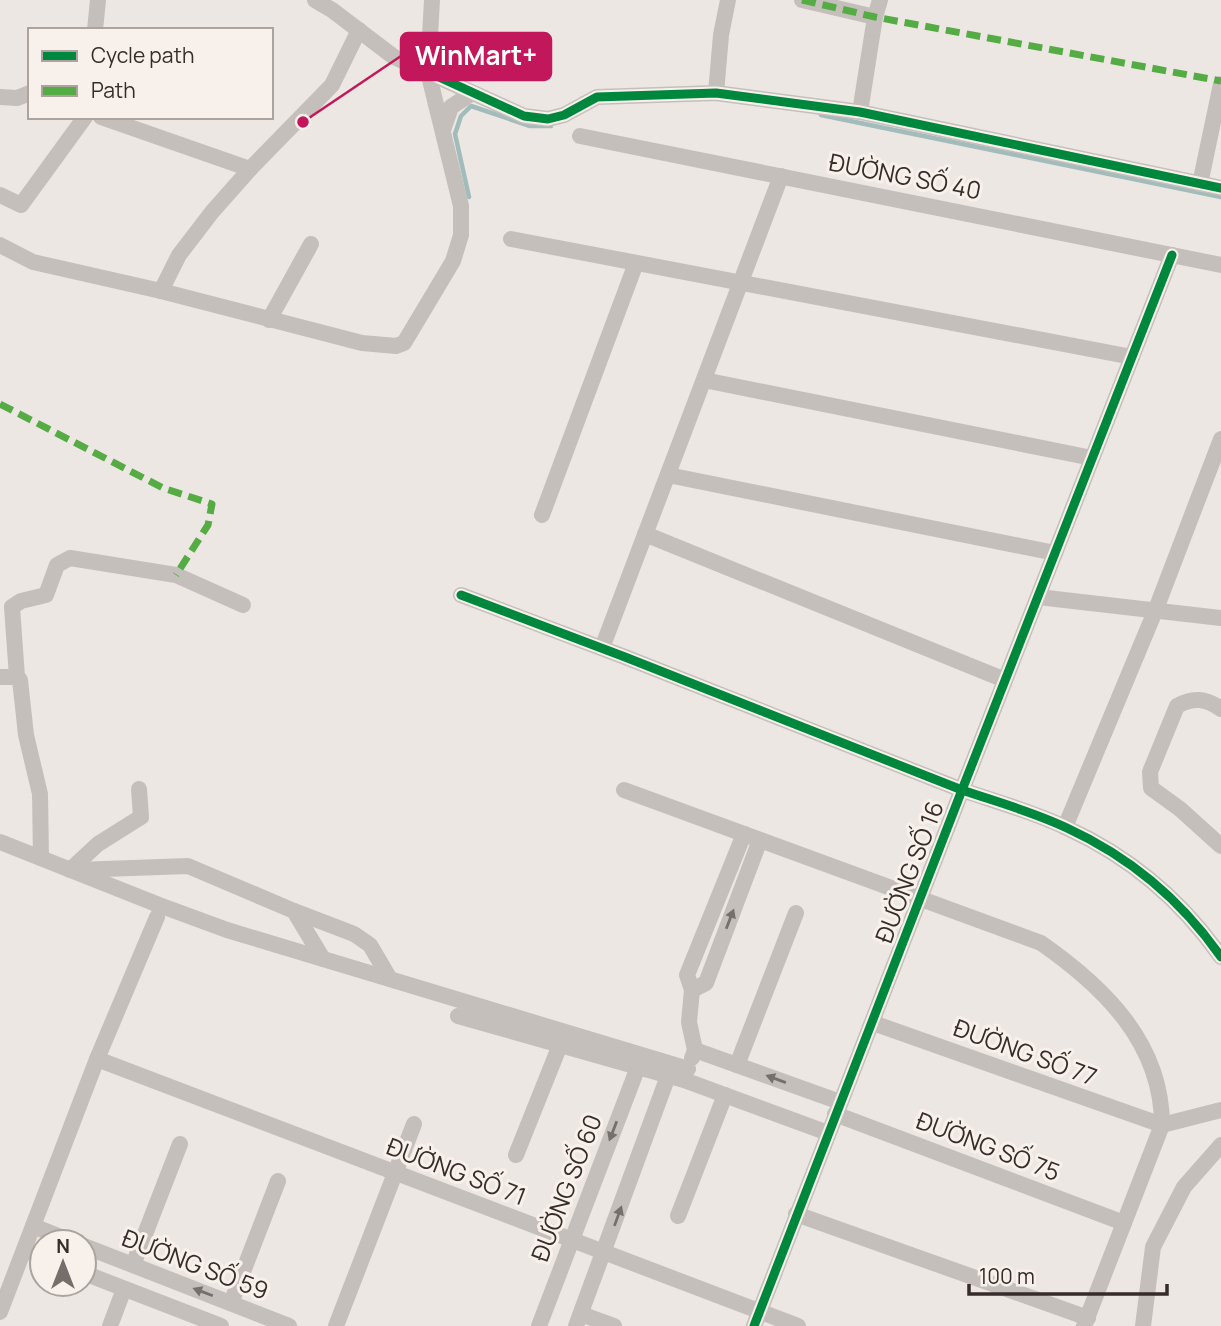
<svg xmlns="http://www.w3.org/2000/svg" width="1221" height="1326" viewBox="0 0 1221 1326" font-family="Manrope,sans-serif">
	<style>
		.lines { fill: none; stroke-linecap: round; stroke-linejoin: round }
		.stream { stroke: #a1bcba; stroke-width: 4.5 }
		.minor { stroke: #c5bfbc; stroke-width: 16 }
		.quiet { stroke: #55ab44; stroke-width: 7; stroke-dasharray: 14 7; stroke-linecap: butt }
		.cycleway-casing { stroke: #f8f1eb; stroke-width: 13 }
		.cycleway { stroke: #00873e; stroke-width: 9 }
		.oneway { fill: #766f6c }
		.labels { text-anchor: middle; stroke-width: 6; stroke-linejoin: round; paint-order: stroke }
		.street-label { font-size: 24px; fill: #362d2a; stroke: #f8f1eb }
		.leader { fill: none; stroke: #c2185b; stroke-width: 2.5 }
		.callout-dot { fill: #c2185b; stroke: #f8f1eb; stroke-width: 2.5 }
		.callout { fill: #c2185b; stroke: #c2185b; stroke-width: 2.5 }
		.callout-label { font-size: 26px; text-anchor: middle; font-weight: bold; fill: #fff }
	</style>
	<rect width="100%" height="100%" fill="#ece7e3"/>
	<g class="lines">
		<g class="stream">
			<polyline points="821,115 1221,197"/>
			<polyline points="469,197 455,134 461,116 471,106 530,126 551,126"/>
		</g>
		<g class="minor">
			<polyline points="315,0 332,10 394,57 524,116 548,119 564,115 597,97 716,93 860,112 1221,188"/>
			<polyline points="802,0 875,17"/>
			<polyline points="95,30 98,0"/>
			<polyline points="716,93 721,35 728,0"/>
			<polyline points="0,97 17,98 30,93"/>
			<polyline points="860,112 875,17 880,0"/>
			<polyline points="101,117 250,169"/>
			<polyline points="443,130 451,107 472,93"/>
			<polyline points="580,136 1221,265"/>
			<polyline points="1200,184 1221,84"/>
			<polyline points="0,195 21,205 85,117"/>
			<polyline points="511,239 1132,357"/>
			<polyline points="0,245 33,262 161,291 362,343 396,346 404,343 453,261 461,235 461,206 428,72 432,0"/>
			<path d="M 1172,255 L 962,790 C 997,802 1034,812 1067,828 C 1130,857 1182,901 1221,957"/>
			<polyline points="161,291 179,255 212,212 250,169 332,85 359,30"/>
			<polyline points="269,320 311,244"/>
			<polyline points="704,380 1092,458"/>
			<polyline points="668,475 1055,553"/>
			<polyline points="542,515 636,263"/>
			<polyline points="645,534 1005,680"/>
			<polyline points="461,595 625,657 962,790 754,1326"/>
			<polyline points="1038,597 1221,618"/>
			<polyline points="602,648 781,176"/>
			<polyline points="0,677 17,677 20,680 26,735 40,794 41,858"/>
			<polyline points="17,677 12,607 21,601 46,595 57,565 70,558 176,575 243,605"/>
			<path d="M 1221,709 C 1206,698 1193,697 1177,706 L 1150,772 L 1151,788 L 1180,809 L 1221,846"/>
			<path d="M 624,790 L 1041,943 C 1104,987 1162,1043 1162,1125 L 1084,1326"/>
			<polyline points="1065,827 1156,609 1221,439"/>
			<polyline points="744,834 687,975 692,990 706,983 760,840"/>
			<polyline points="0,842 159,905 227,930 688,1069"/>
			<polyline points="70,870 98,844 141,817 139,789"/>
			<polyline points="76,870 188,866 294,911 323,959"/>
			<polyline points="294,911 354,934 370,945 390,979"/>
			<polyline points="692,990 689,1022 695,1050 692,1058"/>
			<polyline points="458,1016 684,1080 828,1133"/>
			<polyline points="873,1023 1162,1125"/>
			<polyline points="695,1050 840,1102"/>
			<polyline points="97,1059 798,1326"/>
			<polyline points="737,1065 796,913"/>
			<polyline points="835,1114 1124,1223"/>
			<polyline points="1162,1125 1221,1110"/>
			<polyline points="516,1155 560,1045"/>
			<polyline points="796,1214 1088,1318"/>
			<polyline points="678,1216 725,1095"/>
			<polyline points="33,1226 73,1242"/>
			<polyline points="84,1246 289,1326"/>
			<polyline points="24,1250 42,1257"/>
			<polyline points="133,1265 180,1144"/>
			<polyline points="84,1273 221,1326"/>
			<polyline points="231,1303 278,1181"/>
			<polyline points="0,1312 97,1059 157,917"/>
			<polyline points="581,1314 614,1326"/>
			<polyline points="110,1326 124,1289"/>
			<polyline points="336,1326 414,1124"/>
			<polyline points="539,1326 638,1067"/>
			<polyline points="576,1326 668,1076"/>
			<polyline points="1143,1326 1153,1247 1184,1187 1221,1145"/>
		</g>
		<g class="quiet">
			<polyline points="802,0 875,17 1221,81"/>
			<polyline points="0,404 163,488 212,504 208,525 176,575"/>
		</g>
		<defs>
			<g id="cycleway">
				<polyline points="428,72 524,116 548,119 564,115 597,97 716,93 860,112 1221,188"/>
				<path d="M 1172,255 L 962,790 C 997,802 1034,812 1067,828 C 1130,857 1182,901 1221,957"/>
				<polyline points="461,595 625,657 962,790 754,1326"/>
			</g>
		</defs>
		<use href="#cycleway" class="cycleway-casing"/>
		<use href="#cycleway" class="cycleway"/>
	</g>
	<defs><path id="oneway-solid" d="M-6-.8H1V-3.2L6.5 0L1 3.2V.8H-6Z" transform="scale(1.75)"/></defs>
	<g class="oneway">
		<use href="#oneway-solid" transform="translate(730 919) rotate(-69)"/>
		<use href="#oneway-solid" transform="translate(776 1079) rotate(-160)"/>
		<use href="#oneway-solid" transform="translate(613 1131) rotate(111)"/>
		<use href="#oneway-solid" transform="translate(618 1216) rotate(-70)"/>
		<use href="#oneway-solid" transform="translate(203 1292) rotate(-159)"/>
	</g>
	<g class="labels">
		<g class="street-label">
			<text transform="translate(905 177) rotate(11)" y="8">ĐƯỜNG SỐ 40</text>
			<text transform="translate(910 872) rotate(-69)" y="8">ĐƯỜNG SỐ 16</text>
			<text transform="translate(1025 1053) rotate(20)" y="8">ĐƯỜNG SỐ 77</text>
			<text transform="translate(988 1147) rotate(21)" y="8">ĐƯỜNG SỐ 75</text>
			<text transform="translate(456 1172) rotate(21)" y="8">ĐƯỜNG SỐ 71</text>
			<text transform="translate(567 1188) rotate(-69)" y="8">ĐƯỜNG SỐ 60</text>
			<text transform="translate(195 1265) rotate(21)" y="8">ĐƯỜNG SỐ 59</text>
		</g>
	</g>
	<path class="leader" d="M303 122L401 56"/>
	<circle class="callout-dot" cx="303" cy="122" r="7"/>
	<rect class="callout" x="401" y="33" width="150" height="47" rx="7"/>
	<g class="callout-label">
		<text x="476" y="65">WinMart+</text>
	</g>
	<rect x="28" y="28" width="245" height="91" fill="#f8f1eb" stroke="#aaa39e" stroke-width="2"/>
	<rect x="42" y="51" width="35" height="10" fill="#00873e" stroke="#aaa39e" stroke-width="2"/>
	<text x="91" y="63" font-size="21" fill="#362d2a">Cycle path</text>
	<rect x="42" y="86" width="35" height="10" fill="#55ab44" stroke="#aaa39e" stroke-width="2"/>
	<text x="91" y="98" font-size="21" fill="#362d2a">Path</text>
	<g transform="translate(63 1263)"><circle r="33" fill="#f8f1eb" stroke="#aaa39e" stroke-width="2"/>
	<path d="M0-5L12 26L0 18L-12 26Z" fill="#766e6b"/>
	<text y="-10" font-size="19" font-weight="bold" text-anchor="middle" fill="#362d2a">N</text>
	</g>
	<path d="M969 1284v10h198v-10" fill="none" stroke="#362d2a" stroke-width="3.5"/>
	<text x="979" y="1284" font-size="21" fill="#362d2a" stroke="#f8f1eb" stroke-width="5" paint-order="stroke">100 m</text>
</svg>
